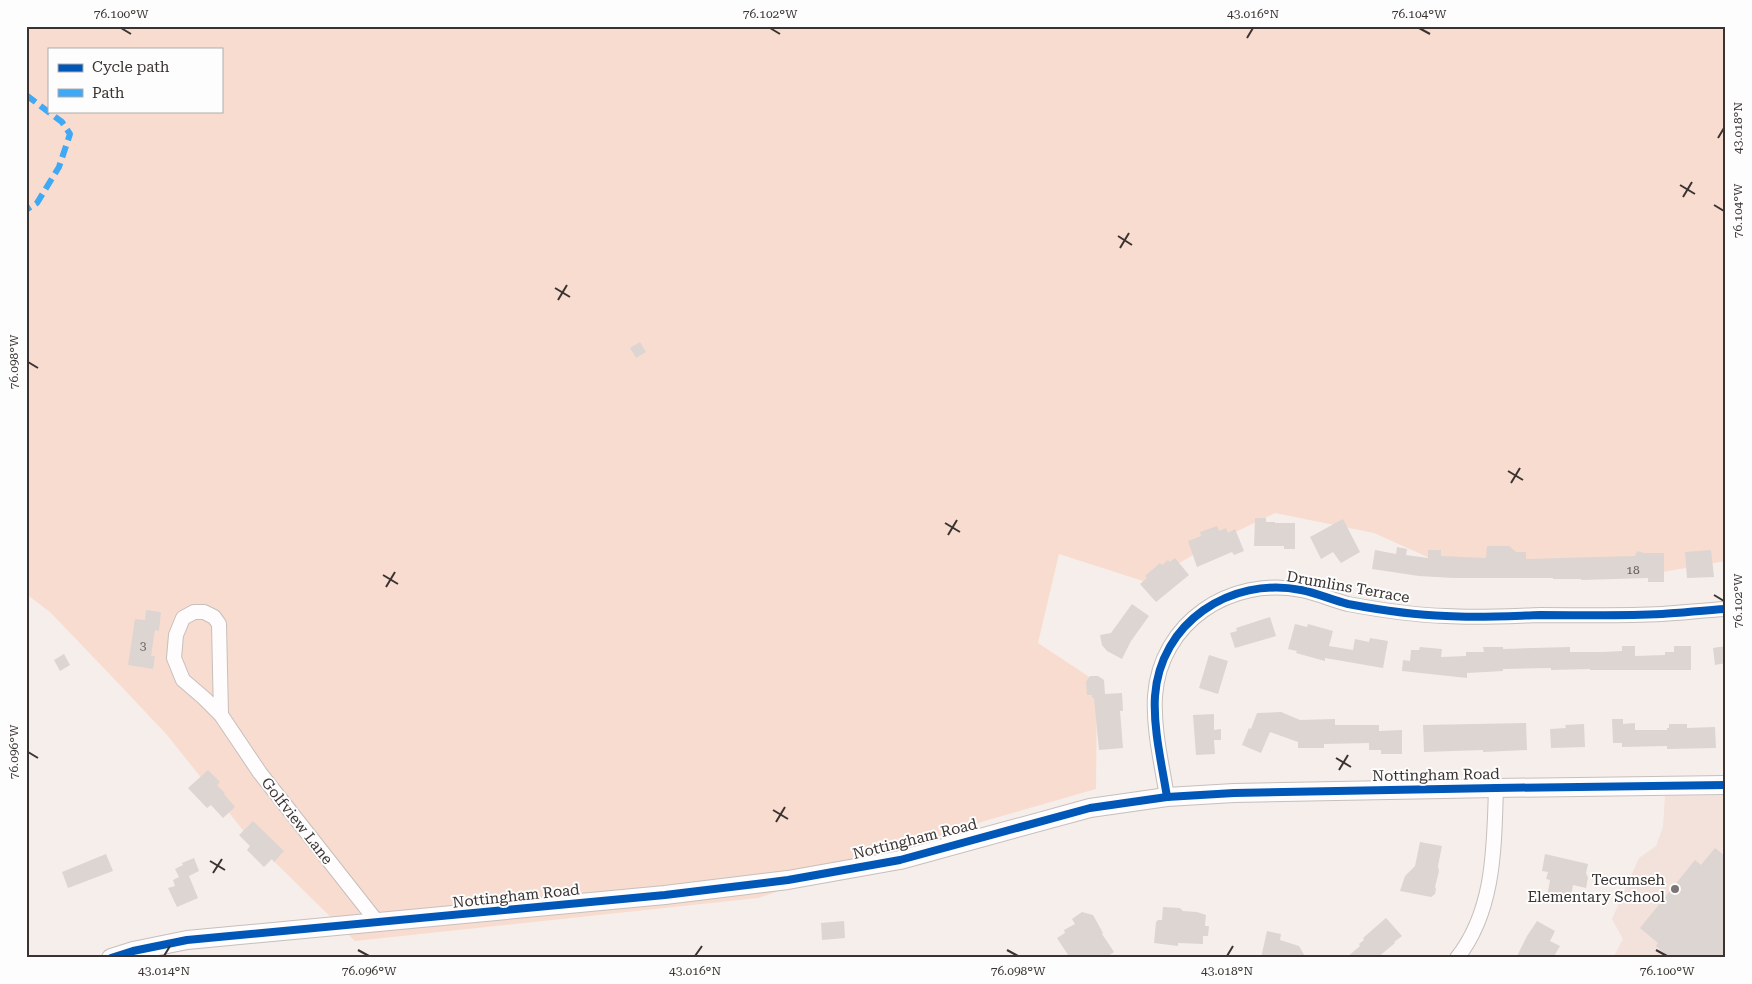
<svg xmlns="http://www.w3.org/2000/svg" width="1752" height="984" viewBox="0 0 1752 984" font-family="'Roboto Serif',serif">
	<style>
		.built { fill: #f3e2db }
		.green { fill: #f9dcd0; fill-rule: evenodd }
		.building { fill: #dcd5d2 }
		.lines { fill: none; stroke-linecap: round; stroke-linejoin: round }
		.minor-casing { stroke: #c6bfbc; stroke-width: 16 }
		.tertiary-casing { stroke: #c6bfbc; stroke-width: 20 }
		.minor { stroke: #fefcfc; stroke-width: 14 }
		.tertiary { stroke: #fefcfc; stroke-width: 18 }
		.quiet { stroke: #3fa9f5; stroke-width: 6; stroke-dasharray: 12 6; stroke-linecap: butt }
		.cycleway-casing { stroke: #fdfdfd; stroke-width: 11 }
		.cycleway { stroke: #0057b8; stroke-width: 8 }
		.ticks { fill: none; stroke: #3a3331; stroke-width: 2 }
		.poi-dot { fill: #7c7472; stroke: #fdfdfd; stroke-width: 2 }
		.labels { text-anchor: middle; stroke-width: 4; stroke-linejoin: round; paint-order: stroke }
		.number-label { font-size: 12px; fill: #625c59 }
		.street-label { font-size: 15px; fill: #3a3331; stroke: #fdfdfd }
		.poi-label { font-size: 15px; fill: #3a3331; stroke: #fdfdfd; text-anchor: end }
		.neatline { fill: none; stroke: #3a3331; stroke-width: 2 }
		.ticks-label { font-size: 12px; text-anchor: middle; fill: #3a3331 }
	</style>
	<rect width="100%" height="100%" fill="#f6eeea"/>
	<polygon class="built" points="1726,795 1726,958 1613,958 1623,939 1612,919 1639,858 1656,846 1663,827 1665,796"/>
	<path class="green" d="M 28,26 L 1726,26 L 1726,561 L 1657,573 L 1443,564 L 1374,533 L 1275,513 L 1223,538 L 1146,582 L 1059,554 L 1038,643 L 1097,682 L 1096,789 L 988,820 L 758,898 L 355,941 L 246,834 L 167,735 L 118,683 L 50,612 L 26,594 L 26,31 ZM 49,49 L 221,49 L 221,111 L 49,111 Z"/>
	<g class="building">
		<polygon points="640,342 646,352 636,358 630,348"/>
		<polygon points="1255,518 1266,518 1266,522 1275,522 1275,523 1295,523 1295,549 1284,549 1284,546 1254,546"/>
		<polygon points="1343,519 1360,552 1341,563 1333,552 1321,559 1310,537"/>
		<polygon points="1217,526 1219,531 1226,528 1228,533 1235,529 1244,551 1234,555 1232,552 1197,567 1188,541 1201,536 1200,532"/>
		<polygon points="1487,546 1509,546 1516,552 1526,552 1526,559 1635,556 1637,551 1644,553 1664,553 1664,582 1648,582 1648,578 1581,580 1581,579 1553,579 1553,578 1453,578 1419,576 1372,569 1375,550 1396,554 1397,547 1407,549 1406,555 1428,558 1428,550 1441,550 1441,556 1486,558"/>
		<polygon points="1711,550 1714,577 1687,578 1685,552"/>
		<polygon points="1175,558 1189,575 1156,602 1140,584 1147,578 1145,576 1160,563 1162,565 1168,560 1170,562"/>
		<polygon points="1132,604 1149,616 1131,641 1122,659 1107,651 1102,645 1100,635 1111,633"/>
		<polygon points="146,610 161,612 159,631 155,630 151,656 155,656 153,669 128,665 135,619 145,620"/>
		<polygon points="1270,617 1276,636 1235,648 1230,633 1237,631 1236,628"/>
		<polygon points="1295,624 1307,627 1308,624 1333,631 1329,646 1353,650 1355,639 1369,642 1370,638 1388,641 1383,668 1325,658 1325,661 1296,653 1297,651 1288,649"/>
		<polygon points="1622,646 1635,646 1635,656 1665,655 1665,652 1674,652 1674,646 1691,646 1691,670 1590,670 1590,669 1551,670 1551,668 1503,669 1503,671 1467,673 1467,678 1402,671 1403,660 1410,661 1411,650 1419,650 1420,647 1442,649 1441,657 1466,656 1466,652 1484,652 1483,647 1503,647 1503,649 1570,647 1570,652 1603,652 1622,651"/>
		<polygon points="1726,646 1726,663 1715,665 1713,648"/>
		<polygon points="64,654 70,665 60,671 54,660"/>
		<polygon points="1209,655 1228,661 1218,694 1199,688"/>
		<polygon points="1090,676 1098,676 1104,680 1105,694 1122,693 1123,711 1120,711 1123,748 1099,750 1094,698 1092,698 1092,695 1087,695 1086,682"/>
		<polygon points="1281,712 1300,720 1335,719 1335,725 1379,725 1379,731 1402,730 1402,754 1381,754 1381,750 1369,750 1369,743 1324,744 1324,748 1298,748 1298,742 1270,732 1261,753 1242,745 1249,728 1251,729 1257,713"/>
		<polygon points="1214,714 1214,730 1221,729 1221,740 1214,740 1215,754 1196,755 1193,715"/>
		<polygon points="1612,719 1623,719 1623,724 1635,723 1635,730 1667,730 1667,728 1669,728 1669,724 1687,724 1687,728 1715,727 1716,748 1667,749 1667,746 1622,747 1622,743 1613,743"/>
		<polygon points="1526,723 1527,750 1483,752 1483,750 1424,752 1423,725"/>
		<polygon points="1584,724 1585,747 1551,748 1550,729 1566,728 1565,725"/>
		<polygon points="208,770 220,782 217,785 225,793 224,794 235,807 223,818 211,805 207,808 188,788"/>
		<polygon points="253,821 284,851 274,862 272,859 264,867 247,850 250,846 239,835"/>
		<polygon points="1420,842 1442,846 1438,866 1439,871 1435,887 1436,889 1435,894 1431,897 1400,891 1405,876 1415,866"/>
		<polygon points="1715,848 1726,857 1726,958 1670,958 1656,946 1658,943 1640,928 1695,860 1701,865"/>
		<polygon points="106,854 113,871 68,888 62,872"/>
		<polygon points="1545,854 1588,864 1586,873 1588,878 1586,888 1573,885 1570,902 1547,897 1550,880 1546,879 1548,872 1542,871"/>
		<polygon points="194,858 199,871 189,876 198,898 177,907 168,888 175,886 173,880 179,877 175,869 183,865 182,863"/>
		<polygon points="1163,907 1180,908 1183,911 1197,912 1206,915 1205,926 1209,926 1208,936 1203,936 1203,944 1178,943 1178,946 1154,943 1156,922 1158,920 1162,920"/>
		<polygon points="1082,912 1093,915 1103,933 1102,934 1114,952 1105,958 1070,958 1057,938 1065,933 1064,930 1075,924 1072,919"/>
		<polygon points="1386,918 1402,936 1394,942 1395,943 1377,958 1346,958 1360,946 1359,944 1364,940 1363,938"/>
		<polygon points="844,921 845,938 822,940 821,923"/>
		<polygon points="1537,921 1555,931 1550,941 1560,946 1553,958 1516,958 1527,936"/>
		<polygon points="1267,931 1281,934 1280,940 1299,946 1306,958 1261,958"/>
	</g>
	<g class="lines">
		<defs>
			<g id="minor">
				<polyline points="221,715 219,624 214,617 204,612 194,612 183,618 176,635 174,658 183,680 204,698 221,715 260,773 378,923"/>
				<path d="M 1167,797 C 1162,765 1153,729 1155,696 C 1160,623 1230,576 1301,590 C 1317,593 1332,600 1348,604 C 1380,610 1413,615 1446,616 C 1477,618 1509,616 1540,615 C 1581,615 1621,616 1662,614 C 1683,613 1704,610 1726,609"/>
				<path d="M 1457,958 C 1495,910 1494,846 1496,788"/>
			</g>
			<polyline id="tertiary" points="111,958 133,951 187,940 665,895 788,880 900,860 1090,808 1167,797 1234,793 1496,788 1726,785"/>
		</defs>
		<use href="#minor" class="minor-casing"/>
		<use href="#tertiary" class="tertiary-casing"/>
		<use href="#minor" class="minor"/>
		<use href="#tertiary" class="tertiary"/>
		<polyline class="quiet" points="26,95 62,122 70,134 59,167 37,203 26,210"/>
		<defs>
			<g id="cycleway">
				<path d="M 1167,797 C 1162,765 1153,729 1155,696 C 1160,623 1230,576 1301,590 C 1317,593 1332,600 1348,604 C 1380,610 1413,615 1446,616 C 1477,618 1509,616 1540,615 C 1581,615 1621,616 1662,614 C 1683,613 1704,610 1726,609"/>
				<polyline points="111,958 133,951 187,940 665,895 788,880 900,860 1090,808 1167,797 1234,793 1496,788 1726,785"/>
			</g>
		</defs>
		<use href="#cycleway" class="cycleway-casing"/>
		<use href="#cycleway" class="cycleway"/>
	</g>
	<path class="ticks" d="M 121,28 L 131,34M 770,28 L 780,34M 1419,28 L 1430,34M 1247,38 L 1253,28M 1718,138 L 1724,128M 1680,185 L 1695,194M 1683,197 L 1692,182M 1714,205 L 1724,211M 1118,236 L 1132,245M 1120,248 L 1129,233M 555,288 L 570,297M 558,300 L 567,285M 28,362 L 38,368M 1508,471 L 1523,480M 1511,483 L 1520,468M 945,523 L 960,532M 948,535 L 957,520M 383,575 L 398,584M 386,587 L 395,572M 1714,595 L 1724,601M 28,752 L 38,758M 1336,758 L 1351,767M 1339,770 L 1348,755M 773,810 L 788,819M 776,822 L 785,807M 210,861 L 225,870M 213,873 L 222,859M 358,950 L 369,956M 1007,950 L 1018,956M 1656,950 L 1667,956M 164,956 L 170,946M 695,956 L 702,946M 1227,956 L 1233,946"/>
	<circle class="poi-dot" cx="1675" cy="889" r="5"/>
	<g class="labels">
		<g class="number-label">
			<text x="1633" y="574">18</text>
			<text x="143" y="650">3</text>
		</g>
		<g class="street-label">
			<text transform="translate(1348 587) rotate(10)" y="5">Drumlins Terrace</text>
			<text transform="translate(1436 775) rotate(-1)" y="5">Nottingham Road</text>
			<text transform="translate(297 821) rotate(52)" y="5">Golfview Lane</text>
			<text transform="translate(915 839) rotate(-14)" y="5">Nottingham Road</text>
			<text transform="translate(516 896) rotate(-6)" y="5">Nottingham Road</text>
		</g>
		<g class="poi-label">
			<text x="1665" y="885">Tecumseh<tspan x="1665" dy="17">Elementary School</tspan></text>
		</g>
	</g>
	<rect width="1752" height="984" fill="none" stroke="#fdfdfd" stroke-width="55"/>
	<rect x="48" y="48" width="175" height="65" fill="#fdfdfd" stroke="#afacab"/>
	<rect x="58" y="64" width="25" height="8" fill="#0057b8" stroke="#afacab"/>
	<text x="92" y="72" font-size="15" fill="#3a3331">Cycle path</text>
	<rect x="58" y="89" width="25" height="8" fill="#3fa9f5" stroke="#afacab"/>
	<text x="92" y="98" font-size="15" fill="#3a3331">Path</text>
	<rect x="28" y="28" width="1696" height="928" class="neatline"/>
	<g class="ticks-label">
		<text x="121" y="18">76.100°W</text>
		<text x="770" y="18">76.102°W</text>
		<text x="1253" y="18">43.016°N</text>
		<text x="1419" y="18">76.104°W</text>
		<text transform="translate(1738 128) rotate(-90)" y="4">43.018°N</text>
		<text transform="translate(1738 211) rotate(-90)" y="4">76.104°W</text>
		<text transform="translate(14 362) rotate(-90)" y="4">76.098°W</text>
		<text transform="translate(1738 601) rotate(-90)" y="4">76.102°W</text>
		<text transform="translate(14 752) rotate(-90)" y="4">76.096°W</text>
		<text x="164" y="975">43.014°N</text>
		<text x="369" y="975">76.096°W</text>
		<text x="695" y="975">43.016°N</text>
		<text x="1018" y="975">76.098°W</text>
		<text x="1227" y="975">43.018°N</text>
		<text x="1667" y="975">76.100°W</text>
	</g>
</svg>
